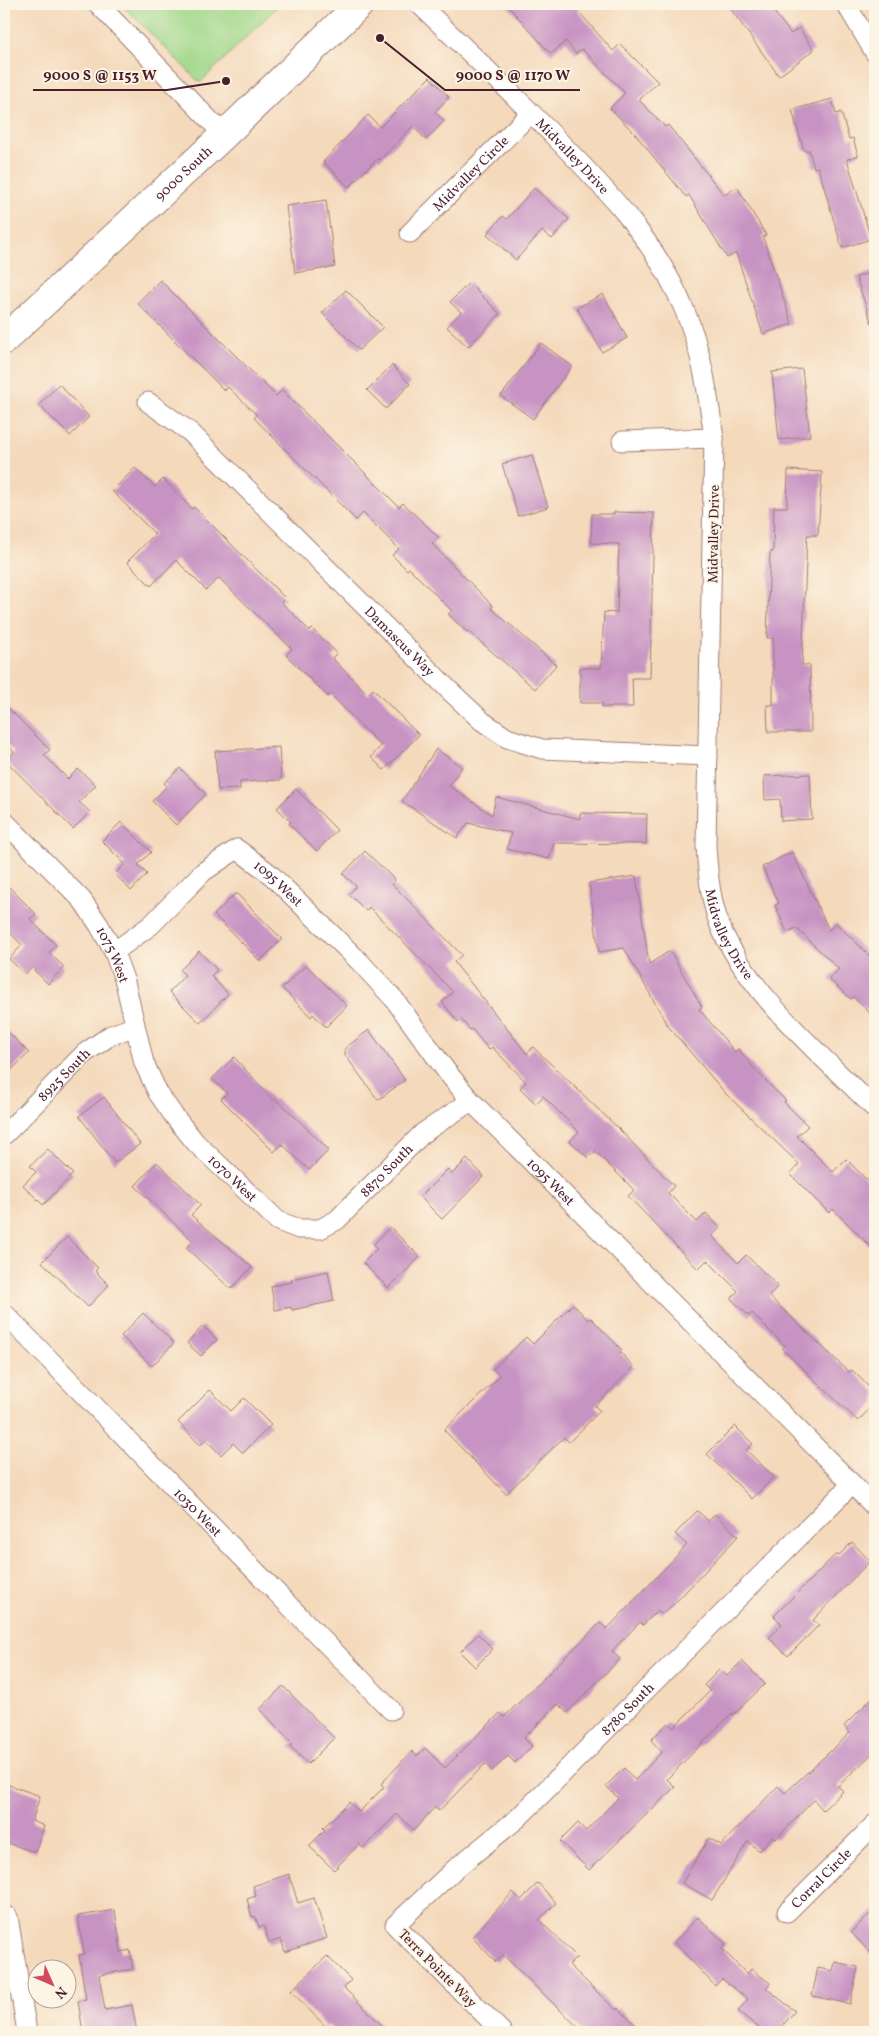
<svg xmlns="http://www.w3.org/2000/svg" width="879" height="2036" viewBox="0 0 879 2036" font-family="Vollkorn,serif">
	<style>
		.green { fill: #9fd789; stroke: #747b5a }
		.building { fill: #c793c3 }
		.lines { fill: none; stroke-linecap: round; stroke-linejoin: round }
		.minor-casing { stroke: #9f7c73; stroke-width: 21 }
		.primary-casing { stroke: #9f7c73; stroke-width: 30 }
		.minor { stroke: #fff; stroke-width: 19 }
		.primary { stroke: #fff; stroke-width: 28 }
		.labels { text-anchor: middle; stroke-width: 4; stroke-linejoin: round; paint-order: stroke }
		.street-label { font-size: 14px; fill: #4a1f2b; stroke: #fcf5e5 }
		.leader { fill: none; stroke: #4a1f2b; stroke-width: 2 }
		.callout-dot { fill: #4a1f2b; stroke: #fcf5e5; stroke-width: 2 }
		.callout-label { font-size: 15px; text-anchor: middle; font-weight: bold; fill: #4a1f2b; stroke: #fcf5e5; stroke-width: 4; stroke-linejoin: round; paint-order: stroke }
	</style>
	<rect width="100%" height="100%" fill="#fcf5e5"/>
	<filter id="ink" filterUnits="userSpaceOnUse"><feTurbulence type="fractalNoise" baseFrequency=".02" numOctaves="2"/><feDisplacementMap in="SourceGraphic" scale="10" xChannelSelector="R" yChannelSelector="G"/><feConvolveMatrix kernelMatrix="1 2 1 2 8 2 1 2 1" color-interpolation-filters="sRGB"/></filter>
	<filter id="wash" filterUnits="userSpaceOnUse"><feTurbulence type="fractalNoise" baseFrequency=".0096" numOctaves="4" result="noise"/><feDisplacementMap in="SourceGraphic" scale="20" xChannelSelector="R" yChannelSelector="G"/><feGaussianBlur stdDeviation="1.12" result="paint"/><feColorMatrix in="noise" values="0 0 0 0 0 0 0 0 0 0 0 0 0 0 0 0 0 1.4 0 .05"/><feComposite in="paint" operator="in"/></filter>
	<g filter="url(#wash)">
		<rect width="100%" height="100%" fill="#f4d9bb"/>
		<polygon class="green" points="121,4 280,4 200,83"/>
		<g id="blocks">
			<g class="building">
				<polygon points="506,4 572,4 613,51 620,44 658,82 639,100 665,127 668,125 724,195 737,187 766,235 763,237 792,324 763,334 736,253 727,258 689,195 686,197 636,135 610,108 625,93 582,49 576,54 566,41 551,54"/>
				<polygon points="727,4 768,4 791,34 799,28 814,50 779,76"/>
				<polygon points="430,77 449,97 435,112 444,121 426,140 413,126 380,160 378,158 349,187 323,162 368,115 380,127"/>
				<polygon points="832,99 836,114 841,112 849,139 853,138 858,156 847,159 871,239 842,248 818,167 814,168 809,150 804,151 792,110"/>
				<polygon points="534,188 569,219 552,239 542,231 516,260 487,234 503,216 507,219"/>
				<polygon points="326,200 335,267 295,273 286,206"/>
				<polygon points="875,271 875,323 872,324 856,277"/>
				<polygon points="160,280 276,396 282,390 399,507 403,503 439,538 432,544 493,606 491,608 556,665 535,689 468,631 467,632 448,614 452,611 409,568 407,570 392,555 399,549 363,513 356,520 254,418 257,415 228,387 225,391 137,303"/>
				<polygon points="469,283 500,314 468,347 447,327 461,312 450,302"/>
				<polygon points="346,290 383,327 359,350 322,313"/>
				<polygon points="603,294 627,338 602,352 577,308"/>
				<polygon points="541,343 572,366 533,419 501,396"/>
				<polygon points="392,365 410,384 386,409 367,390"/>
				<polygon points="802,369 810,436 779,440 772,372"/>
				<polygon points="59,384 89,417 70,436 39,405"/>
				<polygon points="532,455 548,507 518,516 502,464"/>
				<polygon points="135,468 155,487 163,479 192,509 194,507 285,598 281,602 310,631 312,629 337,653 332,658 368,694 373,689 419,735 384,770 371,757 381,746 330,694 328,697 286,655 292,649 219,578 206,590 176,560 151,586 127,562 155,534 112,491"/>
				<polygon points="788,470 822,472 818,535 807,535 802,665 810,665 811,732 768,732 767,705 773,705 773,638 767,638 770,552 773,552 774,507 787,507"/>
				<polygon points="614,512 654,513 650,678 632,678 633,707 602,707 602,703 580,703 580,668 601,668 604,612 617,613 619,544 591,543 592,514 614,514"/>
				<polygon points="4,704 50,750 44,755 68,779 78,769 96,785 79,802 90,812 73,829 6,761 14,752 4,742"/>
				<polygon points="279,747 281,780 240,782 240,789 218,790 215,751"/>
				<polygon points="436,749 462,767 449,786 492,815 496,797 580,819 580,813 647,814 646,844 554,843 549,859 507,849 511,833 468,823 457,838 402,801"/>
				<polygon points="180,768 206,794 176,825 152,801 167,786 164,783"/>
				<polygon points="810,774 812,819 781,821 780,799 765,800 764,776"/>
				<polygon points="296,789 337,830 317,851 289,824 291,822 277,808"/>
				<polygon points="121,822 151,852 138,865 147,874 131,891 115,874 125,864 102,841"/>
				<polygon points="365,851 395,880 392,884 462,955 454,962 527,1054 533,1047 618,1128 674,1186 668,1193 697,1222 706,1213 720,1228 712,1236 738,1263 746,1255 778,1286 769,1296 849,1372 852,1370 875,1393 875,1403 858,1421 782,1349 785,1346 752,1313 749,1316 731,1299 738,1291 707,1260 698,1269 628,1196 634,1190 595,1151 588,1158 570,1141 579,1132 543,1096 536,1104 520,1088 526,1082 492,1047 489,1050 472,1029 470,1030 461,1019 458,1022 442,1002 453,992 369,907 366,911 349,894 356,886 343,874"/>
				<polygon points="792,852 829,930 836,923 875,961 875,1018 853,997 851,999 829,979 839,969 796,928 787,932 775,905 779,903 762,867"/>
				<polygon points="636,876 649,964 670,951 702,1007 699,1009 735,1052 738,1049 762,1077 786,1101 784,1102 808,1126 797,1136 833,1172 846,1159 875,1188 875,1251 833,1209 829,1213 790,1174 799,1164 726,1094 668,1026 624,948 599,952 589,883"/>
				<polygon points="4,882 36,914 30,919 56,945 49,953 64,967 48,984 32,968 25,974 9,959 22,945 4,927"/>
				<polygon points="236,893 282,939 260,961 214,915"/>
				<polygon points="199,951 217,970 211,976 228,994 200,1023 169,992 185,975 180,970"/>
				<polygon points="306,965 347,1006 326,1027 313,1014 311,1017 282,988"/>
				<polygon points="4,1028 29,1053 4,1077"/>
				<polygon points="369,1030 405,1080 378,1100 345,1055 345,1048"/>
				<polygon points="234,1057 273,1100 275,1099 285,1107 329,1150 309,1170 282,1144 274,1152 221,1099 227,1093 212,1079"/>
				<polygon points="104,1097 140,1144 115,1163 79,1116"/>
				<polygon points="48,1149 73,1174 43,1205 23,1185 36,1172 30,1166"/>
				<polygon points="467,1159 484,1176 442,1219 420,1197 448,1169 452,1174"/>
				<polygon points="157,1162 201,1205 191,1215 252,1267 231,1289 186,1248 193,1241 135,1186"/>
				<polygon points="390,1227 420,1257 388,1288 363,1263 377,1249 373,1245"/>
				<polygon points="67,1237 98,1268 95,1271 109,1285 88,1307 42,1262"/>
				<polygon points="328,1271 334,1301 292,1310 291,1307 275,1310 271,1286 292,1282 292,1279"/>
				<polygon points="573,1304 588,1320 591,1318 622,1350 620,1352 634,1367 595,1406 600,1411 569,1442 564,1437 506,1494 444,1430 500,1376 493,1369 526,1337 533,1344"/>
				<polygon points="143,1313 174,1343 152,1366 121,1336"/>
				<polygon points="203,1326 217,1340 201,1356 187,1343"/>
				<polygon points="210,1390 231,1411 244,1398 271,1425 243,1453 233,1443 221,1455 206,1440 200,1445 178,1422"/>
				<polygon points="735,1426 753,1444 746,1450 774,1477 752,1499 707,1454"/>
				<polygon points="697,1511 709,1521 715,1514 738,1536 673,1605 661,1614 658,1610 643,1625 640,1622 612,1651 620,1659 567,1713 558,1704 524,1738 532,1746 515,1763 508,1756 492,1771 485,1764 439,1811 435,1807 414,1830 397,1814 363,1848 359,1844 334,1870 309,1846 325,1830 323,1828 349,1802 359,1812 384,1787 381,1784 412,1751 417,1756 425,1748 445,1768 500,1713 504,1717 600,1623 607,1629 687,1545 675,1534"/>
				<polygon points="852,1542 870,1561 813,1620 819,1625 788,1656 769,1638 782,1624 774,1616 836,1554 838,1556"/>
				<polygon points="478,1634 493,1649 475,1667 460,1652"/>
				<polygon points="742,1661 765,1684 733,1715 732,1713 667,1779 675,1787 589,1870 560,1841 578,1823 586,1831 618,1798 606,1786 624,1768 635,1780 662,1752 651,1740 668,1723 673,1728 710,1691 704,1685 720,1669 727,1676"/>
				<polygon points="283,1686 334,1738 308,1764 290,1746 293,1744 260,1709"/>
				<polygon points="875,1695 875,1751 838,1786 843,1791 823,1810 814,1800 776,1839 773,1836 759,1851 748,1841 712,1900 682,1883 709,1838 721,1845 778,1786 785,1793 850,1733 844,1726"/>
				<polygon points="9,1785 40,1796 32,1821 44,1826 35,1852 4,1842 4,1799"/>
				<polygon points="289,1874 298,1903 314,1898 327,1938 285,1952 281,1939 269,1943 264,1926 259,1927 255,1916 252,1917 247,1899 256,1896 253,1886"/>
				<polygon points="538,1883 556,1903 539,1920 577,1957 569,1965 616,2010 618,2008 643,2032 583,2032 503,1955 496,1962 472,1937 513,1892 521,1900"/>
				<polygon points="875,1909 875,1958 851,1932"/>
				<polygon points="115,1910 121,1952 130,1950 133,1969 99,1975 105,2010 132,2005 137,2032 83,2032 78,2001 86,2000 79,1955 84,1954 78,1916"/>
				<polygon points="698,1917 726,1944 722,1949 747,1974 751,1969 770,1983 766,1988 795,2011 777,2032 764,2032 738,2011 748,1999 722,1979 715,1986 674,1942"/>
				<polygon points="327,1956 351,1980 344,1988 389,2032 336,2032 328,2025 326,2027 291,1991"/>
				<polygon points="835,1962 858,1967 850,2004 812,1996 818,1968 833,1971"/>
			</g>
		</g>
	</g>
	<g filter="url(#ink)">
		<use href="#blocks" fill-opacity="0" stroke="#9f7c73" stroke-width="1"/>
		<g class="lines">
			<defs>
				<g id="minor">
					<polyline points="98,4 224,135"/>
					<path id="s1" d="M 419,4 C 464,47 509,90 552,134 C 604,187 655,239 684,309 C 702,350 708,394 714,438 L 706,846 C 708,876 711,908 724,935 C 757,1002 823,1056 875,1109"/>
					<polyline points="846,4 875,53"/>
					<path id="s2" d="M 410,233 L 531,113"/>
					<path id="s3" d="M 148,402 L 190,432 L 450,691 L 482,721 L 507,738 L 542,749 L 708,756"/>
					<polyline points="622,441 714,438"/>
					<path id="s4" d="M 4,821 L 82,900 L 99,925 L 114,952 L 125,982 L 144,1063 L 158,1093 L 174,1116 L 196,1143 L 278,1221 L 299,1229 L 320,1229 L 337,1220 L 423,1133 L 471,1101"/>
					<path id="s5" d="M 114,952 L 151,925 L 203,872 L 237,849 L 269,873 L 359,961 L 394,999 L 447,1072 L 471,1101 L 875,1507"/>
					<path id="s6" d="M 4,1135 L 85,1053 L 111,1035 L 133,1027"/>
					<path id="s7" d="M 4,1313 L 391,1710"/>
					<path id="s8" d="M 787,1912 L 875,1824"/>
					<polyline points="8,1917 27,2032"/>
					<path id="s9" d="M 502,2032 L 395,1925 L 455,1869 L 518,1818 L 852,1484"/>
				</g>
				<g id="primary">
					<path id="s10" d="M 4,340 L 224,135 L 360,4"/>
				</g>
			</defs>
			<use href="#minor" class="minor-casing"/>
			<use href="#primary" class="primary-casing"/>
			<use href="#minor" class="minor"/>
			<use href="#primary" class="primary"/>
		</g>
	</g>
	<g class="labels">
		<g class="street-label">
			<text dy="5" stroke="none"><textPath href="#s1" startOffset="216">Midvalley Drive</textPath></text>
			<text dy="5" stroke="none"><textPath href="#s10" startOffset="245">9000 South</textPath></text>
			<text dy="5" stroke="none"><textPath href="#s2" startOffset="85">Midvalley Circle</textPath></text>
			<text transform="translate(713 534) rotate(-89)" y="5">Midvalley Drive</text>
			<text dy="5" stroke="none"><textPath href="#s3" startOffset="348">Damascus Way</textPath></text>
			<text dy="5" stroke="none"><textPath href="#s5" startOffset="215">1095 West</textPath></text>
			<text dy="5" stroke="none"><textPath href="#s1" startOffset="1040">Midvalley Drive</textPath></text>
			<text dy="5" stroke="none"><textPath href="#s4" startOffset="174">1075 West</textPath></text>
			<text dy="5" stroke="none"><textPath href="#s6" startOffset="85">8925 South</textPath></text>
			<text dy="5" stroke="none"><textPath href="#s4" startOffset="629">8870 South</textPath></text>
			<text dy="5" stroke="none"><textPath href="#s4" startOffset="434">1070 West</textPath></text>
			<text dy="5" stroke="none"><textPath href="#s5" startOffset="620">1095 West</textPath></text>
			<text dy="5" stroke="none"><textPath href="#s7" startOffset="278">1030 West</textPath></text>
			<text dy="5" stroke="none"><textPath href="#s9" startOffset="469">8780 South</textPath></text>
			<text dy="5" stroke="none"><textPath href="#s8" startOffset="48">Corral Circle</textPath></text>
			<text transform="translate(438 1968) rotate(45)" y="5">Terra Pointe Way</text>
		</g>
	</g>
	<path class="leader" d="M380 38L445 90H580M226 81L167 90H33"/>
	<g class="callout-dot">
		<circle cx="380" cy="38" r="5"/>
		<circle cx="226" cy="81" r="5"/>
	</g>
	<g class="callout-label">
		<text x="513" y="80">9000 S @ 1170 W</text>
		<text x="100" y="80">9000 S @ 1153 W</text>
	</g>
	<rect width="879" height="2036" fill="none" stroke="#fcf5e5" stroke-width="20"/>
	<g transform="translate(52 1984) rotate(135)"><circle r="24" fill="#fcf5e5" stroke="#b59f9b"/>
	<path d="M0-4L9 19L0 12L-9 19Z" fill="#d1495b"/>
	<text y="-8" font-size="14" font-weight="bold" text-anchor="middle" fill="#4a1f2b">N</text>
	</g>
</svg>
